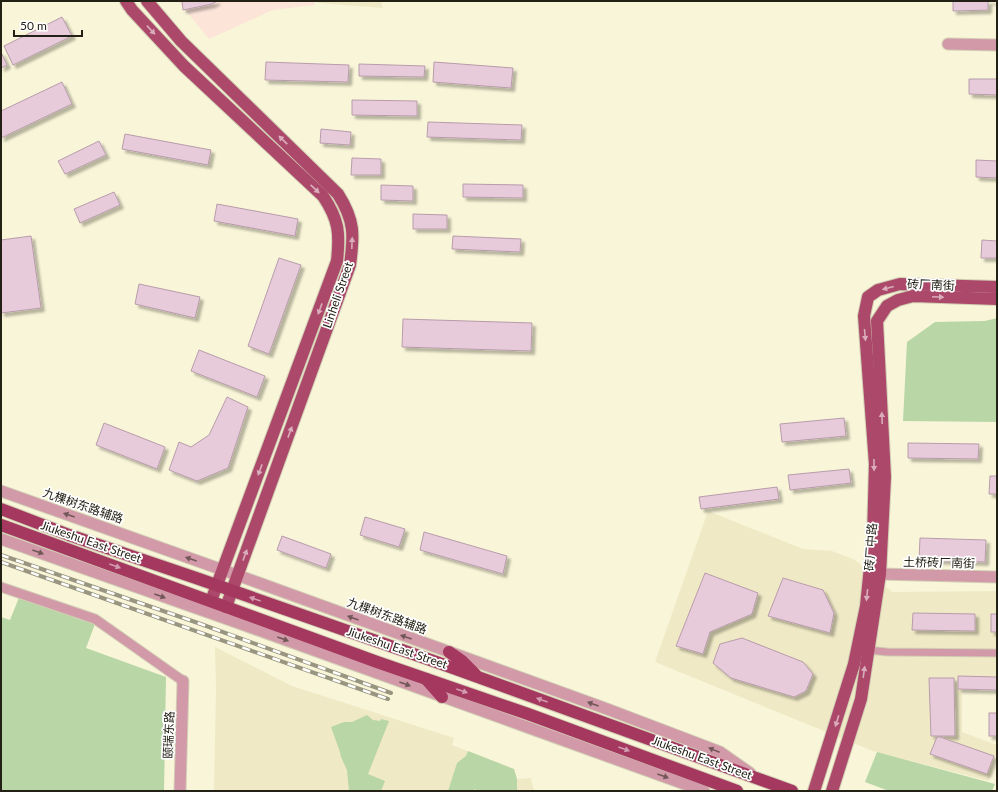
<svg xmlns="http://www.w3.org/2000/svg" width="998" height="792" viewBox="0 0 998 792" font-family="Lato,'Noto Sans SC',sans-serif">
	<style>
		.built { fill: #efe9c5 }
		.education { fill: #fce4d9 }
		.green { fill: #b8d6a6 }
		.building { fill: #e8cbda; stroke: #b79caa; filter: url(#shadow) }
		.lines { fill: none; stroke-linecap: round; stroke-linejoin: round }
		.pedestrian-casing { stroke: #d2cfb5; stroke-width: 9 }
		.minor-casing { stroke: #d2cfb5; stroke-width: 11 }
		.tertiary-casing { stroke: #d2cfb5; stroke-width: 13 }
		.primary-casing { stroke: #d2cfb5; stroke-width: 14 }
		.trunk-casing { stroke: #d2cfb5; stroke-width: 14 }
		.pedestrian { stroke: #d299a8; stroke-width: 7 }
		.minor { stroke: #d299a8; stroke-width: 9 }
		.tertiary { stroke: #d299a8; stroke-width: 11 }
		.primary { stroke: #ac496a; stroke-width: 12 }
		.trunk { stroke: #a4385f; stroke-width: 12 }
		.rail-casing { stroke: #989580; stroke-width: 4 }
		.rail { stroke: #fff; stroke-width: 2.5; stroke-dasharray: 8; stroke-linecap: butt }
		.oneway { fill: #daadbc }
		.oneway2 { fill: #725758 }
		.oneway3 { fill: #d29caf }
		.labels { text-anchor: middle; stroke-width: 3.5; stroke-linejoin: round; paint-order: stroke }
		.street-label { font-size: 12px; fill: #232116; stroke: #fff }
	</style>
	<defs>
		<filter id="shadow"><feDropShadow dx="3.5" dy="3.5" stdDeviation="1" flood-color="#0004"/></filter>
	</defs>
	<rect width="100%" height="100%" fill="#f9f5d8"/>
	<g class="built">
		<polygon points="318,1 381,1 383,8 318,3"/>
		<polygon points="708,511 803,549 832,551 855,560 892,592 997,591 997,681 962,680 962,732 997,745 997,750 989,781 873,751 655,662"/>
		<polygon points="215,647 292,686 454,738 452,745 514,769 517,779 531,778 534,791 214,791 216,689"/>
	</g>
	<polygon class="education" points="178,1 316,1 314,5 273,10 209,39"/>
	<g class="green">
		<polygon points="997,318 997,422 903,421 907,342 935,322 985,321"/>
		<polygon points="20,595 95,624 86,648 166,677 164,791 1,791 1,617 10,620"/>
		<polygon points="367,715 373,720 380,721 381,719 389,721 368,774 385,781 381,791 349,791 347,770 341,757 340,752 331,727 344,722 352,722"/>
		<polygon points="468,751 514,769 517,779 517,791 477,791 475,789 473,791 448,791 457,763 466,756"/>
		<polygon points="877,752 995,784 992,791 889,791 865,782"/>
	</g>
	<g class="building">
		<polygon points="182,1 217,1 212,4 183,10"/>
		<polygon points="953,1 997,1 988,1 988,10 953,11"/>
		<polygon points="62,17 72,36 13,65 4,46"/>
		<polygon points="1,52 7,65 1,68"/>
		<polygon points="266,62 349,65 348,82 265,80"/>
		<polygon points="434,62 513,68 511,88 433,82"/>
		<polygon points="359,64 425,66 424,77 359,76"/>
		<polygon points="969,79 997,79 997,95 969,94"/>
		<polygon points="62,82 72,104 1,138 1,111"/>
		<polygon points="352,100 417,101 417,116 352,115"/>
		<polygon points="428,122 522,125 521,140 427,137"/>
		<polygon points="321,129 351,132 350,145 320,143"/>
		<polygon points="125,134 211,150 208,165 122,149"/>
		<polygon points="99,141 106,155 65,174 58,161"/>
		<polygon points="352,158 381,159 381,175 351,175"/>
		<polygon points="976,160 997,161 997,178 976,177"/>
		<polygon points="463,184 523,185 523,198 463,197"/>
		<polygon points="381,185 413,186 413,201 381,200"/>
		<polygon points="114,192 120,205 80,223 74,209"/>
		<polygon points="217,204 298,219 295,236 214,221"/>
		<polygon points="413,214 447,215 447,229 413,229"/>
		<polygon points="31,236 41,308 1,313 1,240"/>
		<polygon points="453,236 521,239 520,252 452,249"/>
		<polygon points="982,240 997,241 997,258 981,258"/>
		<polygon points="279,258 301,265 269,354 248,346"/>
		<polygon points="139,284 200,297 195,318 135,304"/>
		<polygon points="403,319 532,323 531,351 402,347"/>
		<polygon points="199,350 265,376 257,397 191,371"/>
		<polygon points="227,397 248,407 228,468 197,481 169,470 179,442 191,447 209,435"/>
		<polygon points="844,418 846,436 782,442 780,424"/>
		<polygon points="104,423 165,447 157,469 96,445"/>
		<polygon points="908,443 979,444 978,459 908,458"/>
		<polygon points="849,469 851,483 790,490 788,475"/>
		<polygon points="990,476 997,476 997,494 989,494"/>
		<polygon points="777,487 779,499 701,509 699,497"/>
		<polygon points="365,517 405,529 399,547 360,535"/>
		<polygon points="424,532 507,556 503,574 420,550"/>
		<polygon points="282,536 331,554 326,568 277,550"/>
		<polygon points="920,538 986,540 985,562 919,560"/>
		<polygon points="705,573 758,593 752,614 710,632 703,654 676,646"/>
		<polygon points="783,578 823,590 834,613 830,633 768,616"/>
		<polygon points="913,613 975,614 975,631 912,630"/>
		<rect x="991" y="614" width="6" height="18"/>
		<polygon points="742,638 803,662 813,674 806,691 794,697 731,678 713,663 720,644"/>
		<polygon points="958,676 997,677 997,690 958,689"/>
		<polygon points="929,678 954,678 955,736 931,736"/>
		<rect x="989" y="713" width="8" height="23"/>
		<polygon points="937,737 940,737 994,756 987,774 930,754"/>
	</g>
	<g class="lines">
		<defs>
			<polyline id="pedestrian" points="868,650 887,652 997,653"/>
			<polyline id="minor" points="1,587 95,619 183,681"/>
			<g id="tertiary">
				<polyline points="948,44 997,45"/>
				<polyline points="1,491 223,570 607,709 720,752 750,773"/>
				<polyline points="1,539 236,622 704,791"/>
				<polyline points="880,574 997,577"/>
				<polyline points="180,791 183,681"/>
			</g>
			<g id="primary">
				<path d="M 126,1 L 132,10 L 184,66 L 323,196 C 339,220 340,233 337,261 L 211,601"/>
				<path d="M 147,1 L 181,41 L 338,194 C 355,221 354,235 350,265 L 226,607"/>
				<polyline points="814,791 854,664 866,606 873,537 875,464 864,316 868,297 878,290 900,284 997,287"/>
				<polyline points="832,791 861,699 880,574 885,477 877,321 887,306 898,300 913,296 997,299"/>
			</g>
			<g id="trunk">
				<polyline points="1,509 69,535 196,578 442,664 792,791"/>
				<polyline points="1,525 377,662 528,714 737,791"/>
				<polyline points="449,652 462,661 475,674"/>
				<polyline points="426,679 442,697"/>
			</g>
		</defs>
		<use href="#pedestrian" class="pedestrian-casing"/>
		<use href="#minor" class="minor-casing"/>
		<use href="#tertiary" class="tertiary-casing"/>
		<use href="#primary" class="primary-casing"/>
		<use href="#trunk" class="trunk-casing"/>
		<use href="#pedestrian" class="pedestrian"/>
		<use href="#minor" class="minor"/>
		<use href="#tertiary" class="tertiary"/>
		<use href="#primary" class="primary"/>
		<use href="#trunk" class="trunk"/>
		<defs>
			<g id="rail">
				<polyline points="1,555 198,623 391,693"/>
				<polyline points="1,562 388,699"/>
			</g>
		</defs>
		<use href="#rail" class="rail-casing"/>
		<use href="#rail" class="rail"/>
	</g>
	<defs><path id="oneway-solid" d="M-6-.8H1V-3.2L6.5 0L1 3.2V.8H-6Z"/></defs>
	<g class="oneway">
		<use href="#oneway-solid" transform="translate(151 30) rotate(47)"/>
		<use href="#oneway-solid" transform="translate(283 140) rotate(-136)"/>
		<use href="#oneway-solid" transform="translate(315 189) rotate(43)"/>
		<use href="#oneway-solid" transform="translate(352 243) rotate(-88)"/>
		<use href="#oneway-solid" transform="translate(888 288) rotate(165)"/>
		<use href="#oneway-solid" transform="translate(938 297) rotate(2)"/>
		<use href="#oneway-solid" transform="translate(320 309) rotate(110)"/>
		<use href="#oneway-solid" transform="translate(865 335) rotate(85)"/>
		<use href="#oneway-solid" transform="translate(882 418) rotate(-92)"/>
		<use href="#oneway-solid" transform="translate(290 432) rotate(-70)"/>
		<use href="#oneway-solid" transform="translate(874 465) rotate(89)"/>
		<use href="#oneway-solid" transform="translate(260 470) rotate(110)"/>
		<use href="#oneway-solid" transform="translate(245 555) rotate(-70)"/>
		<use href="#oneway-solid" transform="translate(867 595) rotate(96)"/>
		<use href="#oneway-solid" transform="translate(864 672) rotate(-82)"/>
		<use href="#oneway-solid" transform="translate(837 721) rotate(107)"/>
	</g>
	<g class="oneway2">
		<use href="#oneway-solid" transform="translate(69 515) rotate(-161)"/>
		<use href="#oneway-solid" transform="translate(38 552) rotate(20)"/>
		<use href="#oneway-solid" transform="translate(191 559) rotate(-161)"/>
		<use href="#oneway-solid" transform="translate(160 596) rotate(20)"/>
		<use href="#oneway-solid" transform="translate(353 618) rotate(-160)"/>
		<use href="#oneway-solid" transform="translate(406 637) rotate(-161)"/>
		<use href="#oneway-solid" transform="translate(283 639) rotate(20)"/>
		<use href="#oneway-solid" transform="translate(405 684) rotate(20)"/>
		<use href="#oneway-solid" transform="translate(593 704) rotate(-160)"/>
		<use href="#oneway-solid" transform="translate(714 750) rotate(-158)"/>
		<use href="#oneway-solid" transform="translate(663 776) rotate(20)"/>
	</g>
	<g class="oneway3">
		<use href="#oneway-solid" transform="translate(115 566) rotate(20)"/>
		<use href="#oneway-solid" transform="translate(255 599) rotate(-161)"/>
		<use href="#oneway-solid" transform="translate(462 691) rotate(19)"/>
		<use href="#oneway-solid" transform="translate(542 700) rotate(-160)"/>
		<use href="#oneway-solid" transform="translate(624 749) rotate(20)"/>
	</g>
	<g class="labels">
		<g class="street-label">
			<text transform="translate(931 285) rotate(2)" y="4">砖厂南街</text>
			<text transform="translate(338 295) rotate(-71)" y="4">Linheli Street</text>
			<text transform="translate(83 506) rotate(19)" y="4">九棵树东路辅路</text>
			<text transform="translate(91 542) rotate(19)" y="4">Jiukeshu East Street</text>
			<text transform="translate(871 547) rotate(-86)" y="4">砖厂中路</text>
			<text transform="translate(939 563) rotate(1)" y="4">土桥砖厂南街</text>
			<text transform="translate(387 616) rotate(20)" y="4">九棵树东路辅路</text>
			<text transform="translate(397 648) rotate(19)" y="4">Jiukeshu East Street</text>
			<text transform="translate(169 735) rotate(-88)" y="4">颐瑞东路</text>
			<text transform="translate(702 758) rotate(20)" y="4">Jiukeshu East Street</text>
		</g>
	</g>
	<rect width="998" height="792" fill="none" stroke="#232116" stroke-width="4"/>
	<path d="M14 30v6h68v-6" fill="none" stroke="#232116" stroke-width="2"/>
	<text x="20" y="30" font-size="12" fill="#232116" stroke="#ffffff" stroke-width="3" paint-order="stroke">50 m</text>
</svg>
